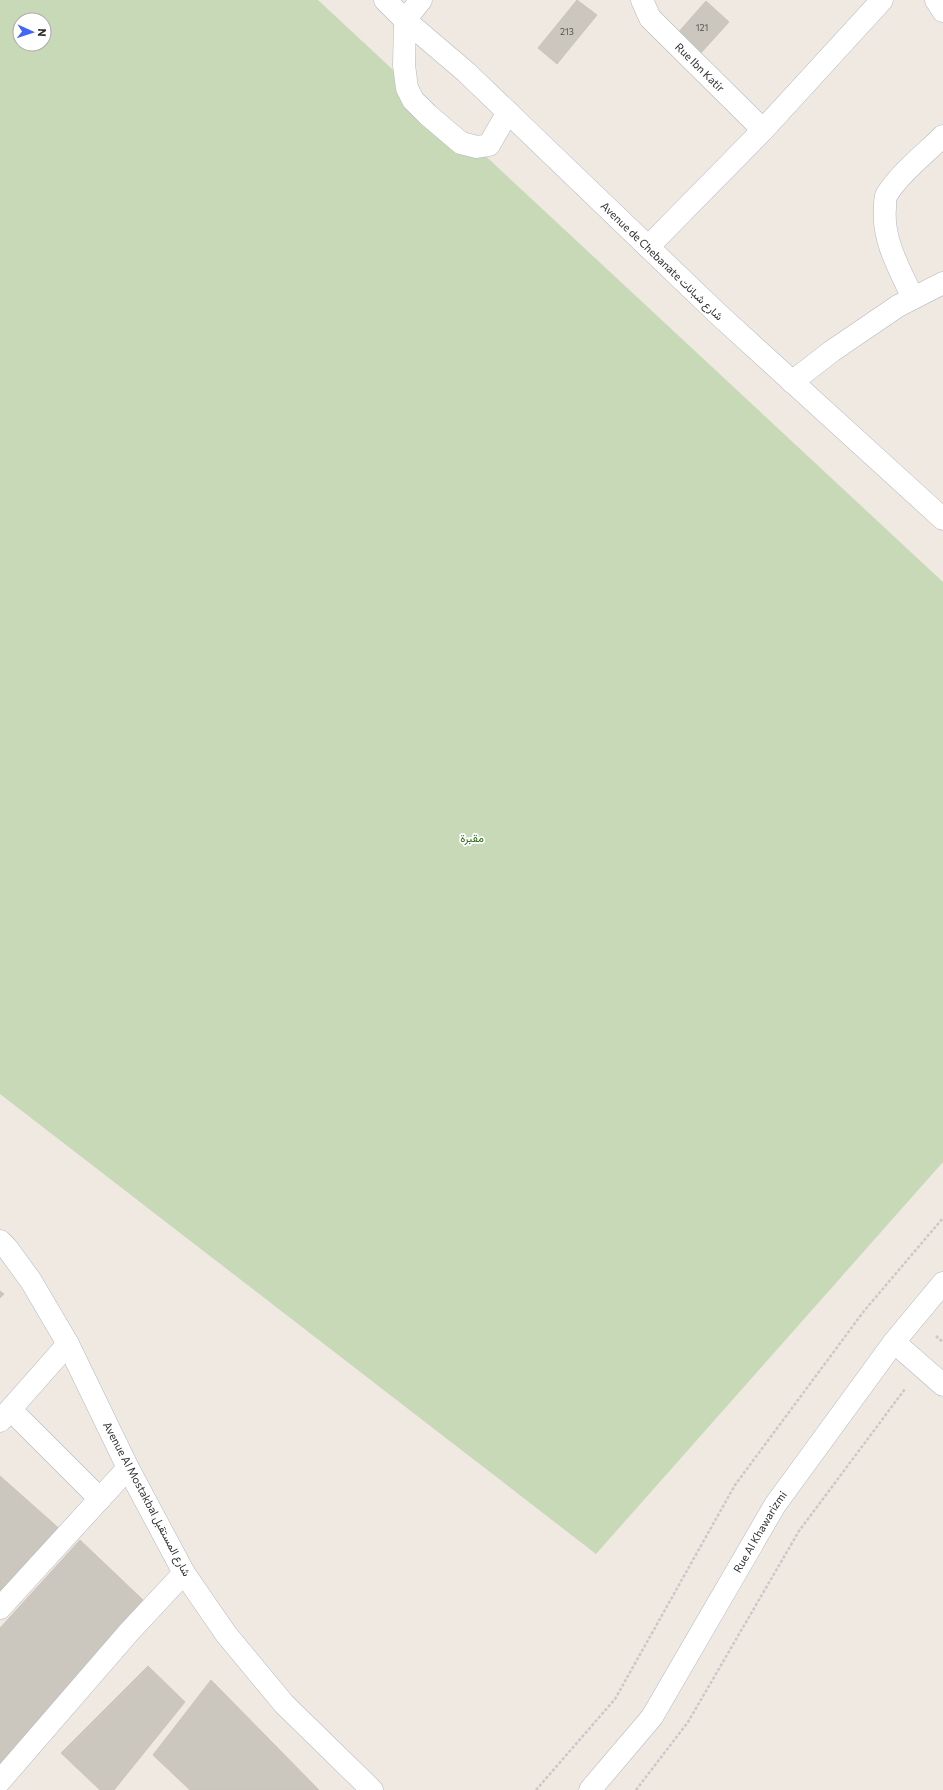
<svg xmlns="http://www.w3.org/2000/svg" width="943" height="1790" viewBox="0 0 943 1790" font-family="Commissioner,Vazirmatn,sans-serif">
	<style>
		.cemetery { fill: #c8d9b8; fill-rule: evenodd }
		.building { fill: #cbc7bf; stroke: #cbc5ba }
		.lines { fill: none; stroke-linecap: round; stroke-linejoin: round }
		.minor-casing { stroke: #b4b7c1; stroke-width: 23 }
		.path { stroke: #c9c9c9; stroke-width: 2.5; stroke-dasharray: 3 2; stroke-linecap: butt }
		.minor { stroke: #fff; stroke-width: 22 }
		.labels { text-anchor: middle; stroke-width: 3.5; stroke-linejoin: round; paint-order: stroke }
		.number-label { font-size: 9px; fill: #555452 }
		.street-label { font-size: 11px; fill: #2e2e2e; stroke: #fff }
		.park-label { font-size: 11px; fill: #2c6e1b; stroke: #fff }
	</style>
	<rect width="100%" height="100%" fill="#efe9e1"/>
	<path class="cemetery" d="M 0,0 L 318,0 L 943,582 L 943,1162 L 596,1554 L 0,1094 ZM 20,20 L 44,20 L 44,44 L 20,44 Z"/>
	<g class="building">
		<polygon points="577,0 597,15 557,64 538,48"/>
		<polygon points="706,1 729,22 699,55 676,35"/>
		<polygon points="0,1291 4,1294 0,1298"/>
		<polygon points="0,1476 62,1531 0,1600"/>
		<polygon points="80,1540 143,1600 0,1767 0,1628"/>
		<polygon points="148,1666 185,1702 114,1790 100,1790 61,1753"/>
		<polygon points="211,1680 319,1790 190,1790 153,1755"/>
	</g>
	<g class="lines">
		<defs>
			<g id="minor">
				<polyline points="385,0 405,20 466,72 718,314 943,519"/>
				<polyline points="421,0 405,20 404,65 407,88 413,100 428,115 461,143 477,147 489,145 508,112"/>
				<path id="s1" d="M 642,0 L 650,18 L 763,130"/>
				<polyline points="936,0 943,11"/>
				<polyline points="648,247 763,130 882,0"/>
				<path d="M 913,298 C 900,270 882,240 885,208 C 885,205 885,199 886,196 C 897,176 927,152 943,136"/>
				<polyline points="792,382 832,351 898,306 943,283"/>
				<polyline points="0,1241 7,1248 31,1281 68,1344 128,1468 184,1573 226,1634 284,1704 372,1790"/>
				<polyline points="894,1342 943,1385"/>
				<polyline points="11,1410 100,1499"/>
				<polyline points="0,1421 68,1344"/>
				<polyline points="0,1608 128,1468"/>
				<polyline points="0,1781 129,1632 184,1573"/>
				<path id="s2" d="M 590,1790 L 652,1717 L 775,1505 L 894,1342 L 943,1283"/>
			</g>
		</defs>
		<use href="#minor" class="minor-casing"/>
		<g class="path">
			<polyline points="936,1336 943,1342"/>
			<polyline points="536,1790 615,1699 735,1485 864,1311 943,1218"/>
			<polyline points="636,1790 688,1722 799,1531 905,1389"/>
		</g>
		<use href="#minor" class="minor"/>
	</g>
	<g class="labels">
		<g class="number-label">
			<text x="702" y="31">121</text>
			<text x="567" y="35">213</text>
		</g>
		<g class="street-label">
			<text dy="4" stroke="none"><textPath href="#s1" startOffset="90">Rue Ibn Katir</textPath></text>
			<text transform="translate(662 261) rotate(44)" y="4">Avenue de Chebanate شارع شبانات</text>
			<text transform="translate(147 1499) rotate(62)" y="4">Avenue Al Mostakbal شارع المستقبل</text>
			<text dy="4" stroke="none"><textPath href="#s2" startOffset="310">Rue Al Khawarizmi</textPath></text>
		</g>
		<g class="park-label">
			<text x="472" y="842">مقبرة</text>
		</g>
	</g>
	<g transform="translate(32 32) rotate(93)"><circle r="19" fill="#ffffff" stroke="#ababab"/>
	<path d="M0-3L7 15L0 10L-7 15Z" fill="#4264fb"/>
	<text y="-6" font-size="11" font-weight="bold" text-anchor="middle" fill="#2e2e2e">N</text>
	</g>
</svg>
